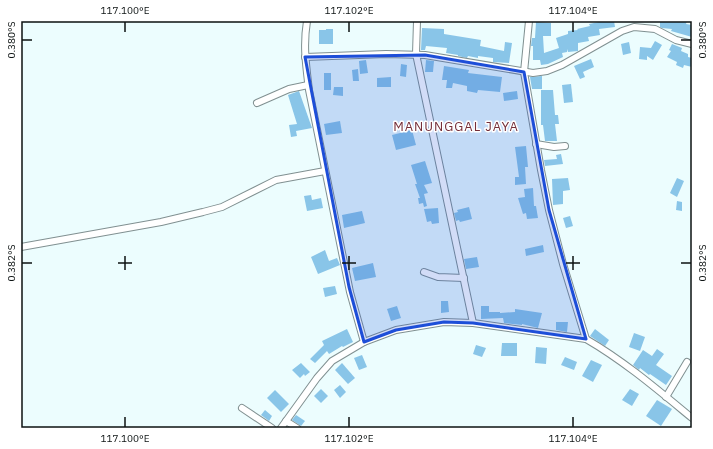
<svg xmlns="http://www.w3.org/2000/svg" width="713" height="449" viewBox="0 0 713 449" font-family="'IBM Plex Sans',sans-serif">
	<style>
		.building { fill: #89c5e8 }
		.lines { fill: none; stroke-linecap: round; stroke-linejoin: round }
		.street-casing { stroke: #809091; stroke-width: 8 }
		.street { stroke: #fff; stroke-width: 6 }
		.marked { fill: #1d4ed8; fill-opacity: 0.2; stroke: #1d4ed8; stroke-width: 3; stroke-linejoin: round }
		.ticks { fill: none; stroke: #0c1212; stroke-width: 1.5 }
		.labels { text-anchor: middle; stroke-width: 3; stroke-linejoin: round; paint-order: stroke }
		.quarter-label { font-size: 13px; letter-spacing: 1px; fill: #752e38; stroke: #fff }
		.neatline { fill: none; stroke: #0c1212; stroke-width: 1.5 }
		.ticks-label { font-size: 10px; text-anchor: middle; fill: #0c1212 }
	</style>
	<rect width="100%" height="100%" fill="#ecfdfe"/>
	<g class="building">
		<polygon points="604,21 614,21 615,27 599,29 600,35 588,37 589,41 578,43 578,51 568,52 567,49 567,52 562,53 563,57 548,64 541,65 540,60 533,60 533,46 531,46 532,38 535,38 536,22 551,23 551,36 543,36 544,53 559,48 556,38 568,34 568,31 578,30 577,29 590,26 589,24"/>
		<polygon points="660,21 687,21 686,24 692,25 692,37 671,31 672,29 662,28 660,27"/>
		<polygon points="422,28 444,29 444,34 481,40 480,46 504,51 505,42 512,43 509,63 493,62 493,58 478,56 478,58 468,56 467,58 458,56 458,55 446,53 447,48 426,46 425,50 421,50"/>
		<polygon points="326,29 333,29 333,44 319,44 319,30 326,30"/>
		<polygon points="655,41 662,45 653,60 647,56 647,60 639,59 640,47 651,48"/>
		<polygon points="629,42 631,53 623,55 621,44"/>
		<polygon points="672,44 682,48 681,51 688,54 688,57 692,58 692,67 684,65 683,68 676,65 677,62 667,57 671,51 669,50"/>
		<polygon points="591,59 594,67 583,72 585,77 580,79 574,66"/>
		<polygon points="366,60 368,73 360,74 359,61"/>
		<polygon points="426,60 434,61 433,72 425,72"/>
		<polygon points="401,64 407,65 406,77 400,76"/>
		<polygon points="444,66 469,70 468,73 502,77 500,92 478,90 477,93 467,91 467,86 453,83 452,88 446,88 447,80 442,80"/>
		<polygon points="358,69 359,81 353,81 352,70"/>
		<rect x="324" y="73" width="7" height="17"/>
		<polygon points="542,76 542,89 532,89 530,77"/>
		<polygon points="391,77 391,87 377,87 377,78"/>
		<polygon points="571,84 573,102 564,103 562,85"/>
		<polygon points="334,87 343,87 343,96 333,95"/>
		<polygon points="541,90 553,90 555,115 558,115 559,124 555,124 557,141 545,141 543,125 541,125"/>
		<polygon points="299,91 312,128 296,131 297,136 291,137 289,125 297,124 288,95"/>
		<polygon points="517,91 518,99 504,101 503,93"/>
		<polygon points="340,121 342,133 326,135 324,124"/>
		<polygon points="412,130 416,145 396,150 392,135"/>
		<polygon points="526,146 528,167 525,167 526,184 515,185 515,177 519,177 515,147"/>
		<polygon points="561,154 563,164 545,166 544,160 557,159 556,155"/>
		<polygon points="425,161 432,183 424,185 428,193 424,194 427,206 424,207 423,203 419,204 418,198 420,198 415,184 417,184 411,165"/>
		<polygon points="568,178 570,190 563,191 563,204 553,205 552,179"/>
		<polygon points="677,178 684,181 677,197 670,193"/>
		<polygon points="533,188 534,206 536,206 538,218 527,219 526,213 523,214 518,198 525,197 524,189"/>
		<polygon points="311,195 312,200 321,198 323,208 307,211 304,196"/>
		<polygon points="677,201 682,202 682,211 676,210"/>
		<polygon points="469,207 472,219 460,222 459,220 456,221 454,213 458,212 457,210"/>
		<polygon points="438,208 439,223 432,224 431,221 427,222 424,209"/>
		<polygon points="362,211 365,223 344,228 342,215"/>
		<polygon points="570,216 573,226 566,228 563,218"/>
		<polygon points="543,245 544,252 526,256 525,249"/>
		<polygon points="325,250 329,261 337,258 340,265 318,274 311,257"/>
		<polygon points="477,257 479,267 466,269 464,259"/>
		<polygon points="373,263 376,277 355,281 352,268"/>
		<polygon points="335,286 337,294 325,297 323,288"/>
		<polygon points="441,301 448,301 449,312 441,313"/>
		<polygon points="397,306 401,318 391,321 387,309"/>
		<polygon points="481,306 489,306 489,312 500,312 500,313 515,312 515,309 542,313 538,328 522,324 522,325 504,323 503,318 481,319"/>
		<polygon points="556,322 568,322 567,332 556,330"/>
		<polygon points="347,329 353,342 343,347 342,346 329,354 327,351 315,363 310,359 324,345 322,341"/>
		<polygon points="595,329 609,340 605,346 590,336"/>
		<polygon points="634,333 645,337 640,351 629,347"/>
		<polygon points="502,343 517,343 517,356 501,356"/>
		<polygon points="476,345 486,348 482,357 473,354"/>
		<polygon points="536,347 547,348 546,364 535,363"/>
		<polygon points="657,349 664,354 656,365 672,376 666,385 650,374 649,375 640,368 639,370 633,365 643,350 652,356"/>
		<polygon points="362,355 367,367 359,370 354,358"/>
		<polygon points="565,357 577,362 574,370 561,365"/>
		<polygon points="591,360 602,365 593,382 582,376"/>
		<polygon points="301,363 310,372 305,376 304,374 300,378 292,370"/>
		<polygon points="342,363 355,378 348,384 335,370"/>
		<polygon points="340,385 346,392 340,398 334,390"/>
		<polygon points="321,389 328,396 321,403 314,396"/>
		<polygon points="630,389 639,394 632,406 622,400"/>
		<polygon points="275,390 289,404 281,412 267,398"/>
		<polygon points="657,400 672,409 661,426 646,416"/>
		<polygon points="265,410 272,416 269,421 261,415"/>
		<polygon points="296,415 305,421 301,426 292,420"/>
	</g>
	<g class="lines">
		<defs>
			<g id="street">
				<path d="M 307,21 C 303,46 306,65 309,90 L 350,292 L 364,342"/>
				<polyline points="417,21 416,54 473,323"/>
				<polyline points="529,21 524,72 541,170 549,210 563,264 586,339"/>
				<polyline points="305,57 386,54 425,55 533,73 547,71 562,65 622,31 634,27 655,29 676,40 692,44"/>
				<polyline points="257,103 289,89 308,85"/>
				<polyline points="536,144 554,147 565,146"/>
				<polyline points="21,247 161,222 203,212 222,207 276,180 325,171"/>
				<polyline points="424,272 438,277 464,278"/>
				<polyline points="666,397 687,362"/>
				<polyline points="242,408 272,428"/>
				<polyline points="286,421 297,428"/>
				<path d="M 281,428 L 317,378 L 332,361 L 364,342 L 396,330 L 444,322 L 473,323 L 586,339 C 624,361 658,390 692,418"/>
			</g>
		</defs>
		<use href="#street" class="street-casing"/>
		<use href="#street" class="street"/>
	</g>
	<path class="marked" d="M 425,55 L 524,72 L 549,210 L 586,339 L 473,323 L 444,322 L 396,330 L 364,342 L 349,287 L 305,57 Z"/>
	<path class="ticks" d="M 125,22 L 125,32M 349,22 L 349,32M 573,22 L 573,32M 22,40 L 32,40M 681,40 L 691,40M 125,256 L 125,270M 349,256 L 349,270M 573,256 L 573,270M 22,263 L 32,263M 118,263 L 132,263M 342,263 L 356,263M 566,263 L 580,263M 681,263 L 691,263M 125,417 L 125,427M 349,417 L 349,427M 573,417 L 573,427"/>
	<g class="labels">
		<g class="quarter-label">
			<text x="456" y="131">MANUNGGAL JAYA</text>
		</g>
	</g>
	<rect width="713" height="449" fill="none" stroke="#ffffff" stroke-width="44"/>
	<rect x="22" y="22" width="669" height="405" class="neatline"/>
	<g class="ticks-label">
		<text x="125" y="14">117.100°E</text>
		<text x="349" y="14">117.102°E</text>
		<text x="573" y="14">117.104°E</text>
		<text transform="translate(11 40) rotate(-90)" y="4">0.380°S</text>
		<text transform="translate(702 40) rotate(-90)" y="4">0.380°S</text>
		<text transform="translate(11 263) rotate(-90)" y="4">0.382°S</text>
		<text transform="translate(702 263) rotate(-90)" y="4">0.382°S</text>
		<text x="125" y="442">117.100°E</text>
		<text x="349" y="442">117.102°E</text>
		<text x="573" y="442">117.104°E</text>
	</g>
</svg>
